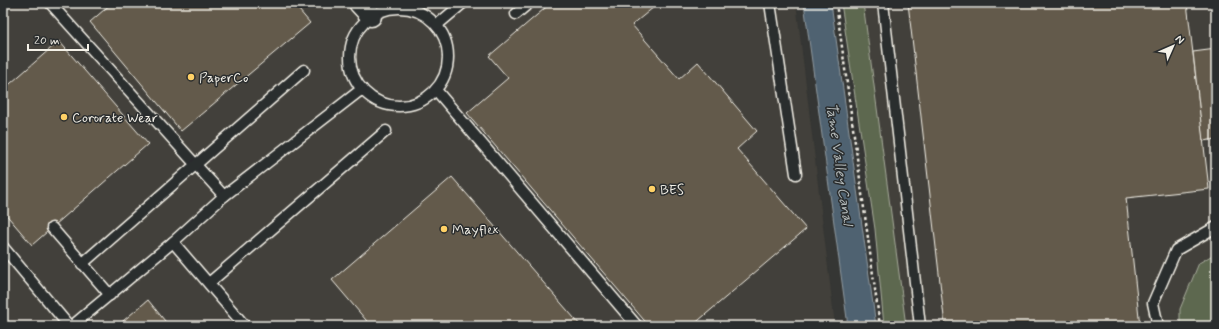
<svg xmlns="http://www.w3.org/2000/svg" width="1219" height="329" viewBox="0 0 1219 329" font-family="Mynerve,sans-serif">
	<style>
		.built { fill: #43413b }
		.green { fill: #5d684f; stroke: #a8ac9c }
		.water { fill: #4f6271; stroke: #919ba1 }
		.building { fill: #635a4b; stroke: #f4f1e8 }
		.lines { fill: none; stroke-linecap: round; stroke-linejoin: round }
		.lane-casing { stroke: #f4f1e8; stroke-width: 13 }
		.street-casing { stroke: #f4f1e8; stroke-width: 23 }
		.path { stroke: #f4f1e8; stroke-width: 2.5; stroke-dasharray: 3 3; stroke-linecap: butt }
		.lane { stroke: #2a2d2e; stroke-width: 10 }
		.street { stroke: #2a2d2e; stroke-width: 20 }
		.poi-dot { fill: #ffd166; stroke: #2a2d2e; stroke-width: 1.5 }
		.labels { text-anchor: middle; stroke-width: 3; stroke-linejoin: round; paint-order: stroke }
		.poi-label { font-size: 14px; fill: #f4f1e8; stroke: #2a2d2e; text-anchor: start }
		.water-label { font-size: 15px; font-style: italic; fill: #b2b8b8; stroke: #2a2d2e }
	</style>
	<rect width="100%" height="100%" fill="#353634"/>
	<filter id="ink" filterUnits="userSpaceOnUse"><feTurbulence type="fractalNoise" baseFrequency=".025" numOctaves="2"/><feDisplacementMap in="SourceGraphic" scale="8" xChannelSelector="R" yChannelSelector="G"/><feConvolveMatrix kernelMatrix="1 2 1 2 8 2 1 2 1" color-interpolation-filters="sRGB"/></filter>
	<g filter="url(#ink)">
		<g class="built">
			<polygon points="3,3 796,3 835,326 3,326"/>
			<polygon points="863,3 1216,3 1216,326 906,326"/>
		</g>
		<g class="green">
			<polygon points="841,3 863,3 906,326 884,326 875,229"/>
			<polygon points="1216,253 1216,326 1180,326 1180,309 1199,263"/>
		</g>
		<polygon class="water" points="804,3 831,3 876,326 848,326"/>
		<g class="building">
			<polygon points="112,3 293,3 310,23 181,131 90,22"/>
			<polygon points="551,3 651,3 654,7 632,25 679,79 698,62 757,131 737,149 806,229 692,326 649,326 467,113 508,78 489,56"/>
			<polygon points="908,3 1187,3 1209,189 1126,198 1140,326 945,326"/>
			<polygon points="59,41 148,144 32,245 3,211 3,90"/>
			<polygon points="1216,49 1216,139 1203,141 1193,52"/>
			<polygon points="452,177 581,326 371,326 332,280"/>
			<polygon points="148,300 169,326 117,326"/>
		</g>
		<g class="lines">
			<defs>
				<g id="lane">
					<polyline points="50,3 224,196"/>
					<polyline points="770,3 796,174"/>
					<polyline points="883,3 920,326"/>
					<circle cx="399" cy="57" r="49"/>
					<polyline points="516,14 529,3"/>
					<polyline points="437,25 463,3"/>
					<polyline points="436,90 637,326"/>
					<polyline points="52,228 110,295"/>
					<polyline points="173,242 245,326"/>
					<polyline points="3,247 69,326"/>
					<polyline points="82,264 304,70"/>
					<polyline points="209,283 386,131"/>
					<polyline points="72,326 173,242 224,196 362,89"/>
					<polyline points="1158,326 1153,303 1176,250 1216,227"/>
				</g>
				<polyline id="street" points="359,3 371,16"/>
			</defs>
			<use href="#lane" class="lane-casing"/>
			<use href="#street" class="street-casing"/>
			<polyline class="path" points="836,3 880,326"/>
			<use href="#lane" class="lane"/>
			<use href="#street" class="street"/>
		</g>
	</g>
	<g class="poi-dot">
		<circle cx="191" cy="77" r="4"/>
		<circle cx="64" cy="117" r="4"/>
		<circle cx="652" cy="189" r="4"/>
		<circle cx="444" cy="229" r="4"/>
	</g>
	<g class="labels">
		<g class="poi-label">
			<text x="199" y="82">PaperCo</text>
			<text x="72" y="122">Cororate Wear</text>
			<text x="660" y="194">BES</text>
			<text x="452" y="234">Mayflex</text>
		</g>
		<g class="water-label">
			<text transform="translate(840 164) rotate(82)" y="5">Tame Valley Canal</text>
		</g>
	</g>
	<rect width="1219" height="329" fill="none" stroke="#2a2d2e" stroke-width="16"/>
	<rect x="8" y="8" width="1203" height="313" fill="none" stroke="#f4f1e8" stroke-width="1.5" filter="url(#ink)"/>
	<g transform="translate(1173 46) rotate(45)" stroke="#2a2d2e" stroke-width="3" paint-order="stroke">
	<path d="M0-3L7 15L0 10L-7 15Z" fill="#f4f1e8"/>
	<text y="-6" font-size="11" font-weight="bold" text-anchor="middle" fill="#f4f1e8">N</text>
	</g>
	<path d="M28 44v6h60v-6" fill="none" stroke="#f4f1e8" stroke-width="2"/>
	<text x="34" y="44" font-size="12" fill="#f4f1e8" stroke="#2a2d2e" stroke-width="3" paint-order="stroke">20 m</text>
</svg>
